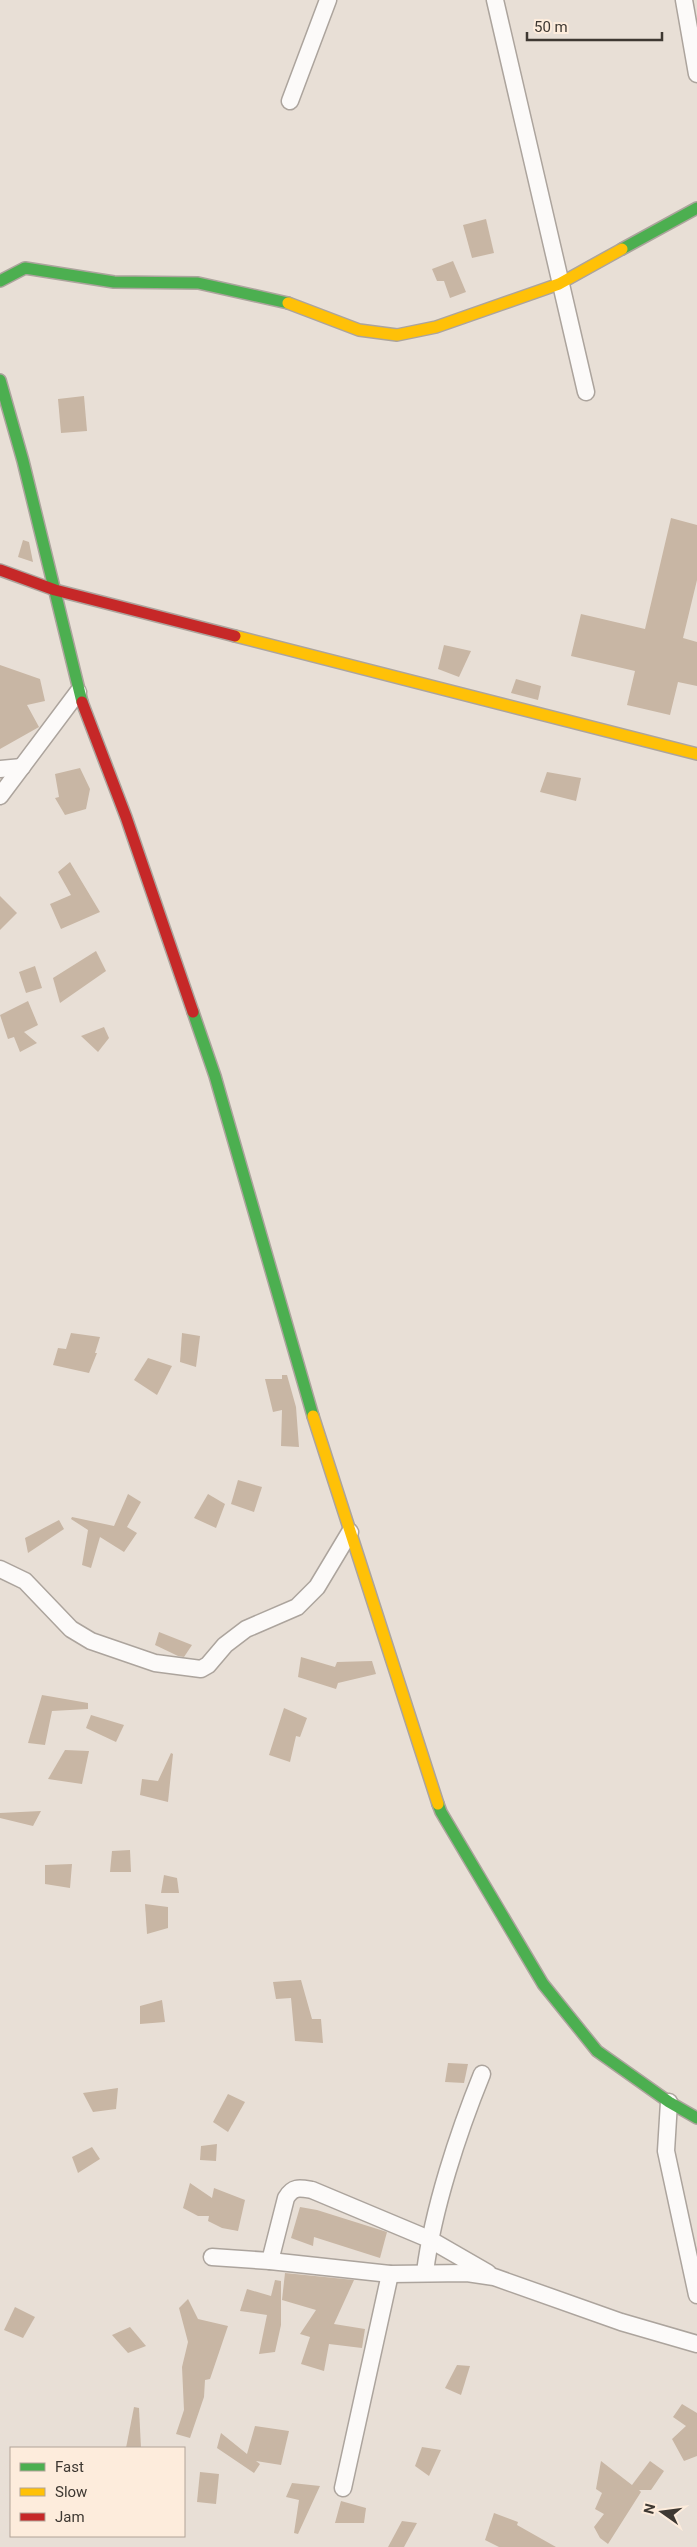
<svg xmlns="http://www.w3.org/2000/svg" width="697" height="2547" viewBox="0 0 697 2547" font-family="Roboto,sans-serif">
	<style>
		.building { fill: #c8b6a4 }
		.lines { fill: none; stroke-linecap: round; stroke-linejoin: round }
		.street-casing { stroke: #aca49d; stroke-width: 19 }
		.fast-casing { stroke: #aca49d; stroke-width: 14 }
		.slow-casing { stroke: #aca49d; stroke-width: 14 }
		.jam-casing { stroke: #aca49d; stroke-width: 14 }
		.street { stroke: #fcfaf9; stroke-width: 16 }
		.fast { stroke: #4caf50; stroke-width: 11 }
		.slow { stroke: #ffc107; stroke-width: 11 }
		.jam { stroke: #c62828; stroke-width: 11 }
	</style>
	<rect width="100%" height="100%" fill="#e8dfd6"/>
	<g class="building">
		<polygon points="486,219 494,253 472,258 463,225"/>
		<polygon points="453,261 466,292 450,298 444,281 437,281 432,269"/>
		<polygon points="84,396 87,431 61,433 58,399"/>
		<polygon points="671,518 697,525 697,580 683,638 697,642 697,686 678,682 670,715 627,705 635,671 571,656 581,614 645,629"/>
		<polygon points="23,540 29,542 33,562 18,557"/>
		<polygon points="444,645 471,651 459,677 438,669"/>
		<polygon points="0,665 40,679 45,701 27,705 39,727 0,749"/>
		<polygon points="516,679 541,686 538,700 511,693"/>
		<polygon points="80,768 90,789 86,809 65,815 55,798 59,797 55,774"/>
		<polygon points="547,772 581,778 576,801 540,792"/>
		<polygon points="70,862 100,912 61,929 50,904 71,895 58,872"/>
		<polygon points="0,896 17,913 0,930"/>
		<polygon points="96,951 106,971 60,1003 53,978"/>
		<polygon points="35,966 42,988 26,993 19,972"/>
		<polygon points="28,1001 38,1025 24,1032 37,1043 20,1052 14,1037 8,1039 0,1015"/>
		<polygon points="104,1027 109,1038 98,1052 81,1036"/>
		<polygon points="71,1333 100,1337 95,1353 97,1353 89,1373 53,1365 58,1348 66,1349"/>
		<polygon points="182,1333 200,1336 196,1367 180,1362"/>
		<polygon points="148,1358 172,1366 157,1395 134,1380"/>
		<polygon points="282,1375 287,1375 296,1407 299,1447 281,1446 282,1410 273,1412 265,1379 282,1379"/>
		<polygon points="238,1480 262,1487 254,1512 231,1504"/>
		<polygon points="128,1494 141,1502 127,1527 137,1533 124,1552 100,1537 91,1568 82,1565 88,1530 71,1519 72,1517 114,1526"/>
		<polygon points="208,1494 225,1504 216,1528 194,1518"/>
		<polygon points="59,1520 64,1529 28,1553 25,1538"/>
		<polygon points="159,1632 192,1645 184,1657 178,1656 155,1645"/>
		<polygon points="301,1657 335,1667 337,1662 372,1661 376,1674 338,1683 336,1689 298,1677"/>
		<polygon points="42,1695 88,1703 88,1709 52,1711 45,1745 28,1743"/>
		<polygon points="284,1708 307,1718 300,1737 296,1736 290,1762 269,1755"/>
		<polygon points="91,1715 124,1725 116,1742 86,1728"/>
		<polygon points="65,1750 89,1751 82,1784 48,1779"/>
		<polygon points="171,1753 173,1754 168,1802 140,1795 142,1779 158,1781"/>
		<polygon points="41,1811 33,1826 0,1818 0,1813"/>
		<polygon points="130,1850 131,1872 110,1872 112,1851"/>
		<polygon points="72,1864 70,1888 45,1884 45,1865"/>
		<polygon points="164,1875 177,1878 179,1893 161,1893"/>
		<polygon points="145,1904 168,1907 168,1928 147,1934"/>
		<polygon points="301,1980 312,2019 321,2019 323,2043 295,2041 291,1998 276,1999 273,1982"/>
		<polygon points="162,2000 165,2022 140,2024 140,2006"/>
		<polygon points="448,2063 468,2064 464,2083 445,2082"/>
		<polygon points="118,2088 116,2109 93,2112 83,2093"/>
		<polygon points="228,2094 245,2102 228,2132 213,2122"/>
		<polygon points="217,2144 216,2161 200,2160 201,2146"/>
		<polygon points="92,2147 100,2159 78,2173 72,2157"/>
		<polygon points="190,2183 212,2198 214,2188 245,2200 238,2231 222,2228 208,2221 209,2216 198,2216 183,2208"/>
		<polygon points="300,2207 317,2210 387,2232 380,2258 314,2237 313,2246 291,2238"/>
		<polygon points="285,2273 354,2280 334,2324 365,2329 362,2348 329,2344 324,2371 301,2364 310,2337 300,2334 316,2310 282,2300"/>
		<polygon points="275,2280 281,2281 281,2325 275,2352 259,2354 267,2315 240,2311 247,2289 271,2296"/>
		<polygon points="188,2299 198,2319 228,2326 210,2379 205,2380 204,2397 190,2438 176,2434 184,2410 182,2367 188,2342 179,2308"/>
		<polygon points="15,2307 35,2317 23,2338 4,2330"/>
		<polygon points="130,2327 146,2346 128,2353 112,2335"/>
		<polygon points="457,2365 470,2366 461,2395 445,2388"/>
		<polygon points="682,2404 697,2413 697,2456 684,2461 672,2439 686,2426 673,2417"/>
		<polygon points="134,2407 139,2408 141,2448 126,2448"/>
		<polygon points="255,2426 289,2431 281,2465 256,2461 260,2464 254,2473 217,2448 221,2433 247,2454"/>
		<polygon points="422,2447 441,2450 429,2476 415,2466"/>
		<polygon points="601,2461 632,2485 650,2461 664,2471 651,2490 639,2490 641,2492 608,2544 600,2538 594,2527 604,2514 595,2509 602,2493 596,2489"/>
		<polygon points="200,2472 219,2474 216,2504 197,2502"/>
		<polygon points="292,2483 320,2486 298,2534 294,2533 299,2500 286,2497"/>
		<polygon points="341,2501 366,2508 364,2523 335,2523"/>
		<polygon points="494,2513 518,2522 517,2525 556,2547 499,2547 485,2540"/>
		<polygon points="402,2521 417,2523 404,2547 388,2547"/>
	</g>
	<g class="lines">
		<defs>
			<g id="street">
				<polyline points="495,0 586,392"/>
				<polyline points="684,0 697,74"/>
				<polyline points="290,101 328,0"/>
				<polyline points="0,769 22,767"/>
				<polyline points="0,796 78,692"/>
				<polyline points="0,1569 25,1581 71,1629 91,1641 155,1663 201,1669 208,1665 225,1645 246,1629 297,1607 317,1587 350,1532"/>
				<polyline points="669,2102 666,2151 697,2295"/>
				<polyline points="212,2257 270,2261 390,2274 467,2273 494,2277 621,2322 697,2344"/>
				<path d="M 270,2261 L 286,2198 C 293,2186 300,2188 312,2190 L 429,2239 L 488,2273"/>
				<path d="M 425,2272 C 433,2209 458,2133 482,2074"/>
				<polyline points="343,2488 390,2274"/>
			</g>
			<g id="fast">
				<polyline points="622,249 697,208"/>
				<polyline points="0,281 25,268 114,282 198,283 288,303"/>
				<polyline points="0,380 23,461 82,702"/>
				<polyline points="193,1012 215,1076 313,1416"/>
				<polyline points="438,1804 441,1812 543,1984 597,2051 669,2102 697,2118"/>
			</g>
			<g id="slow">
				<polyline points="288,303 359,330 397,335 436,327 559,284 622,249"/>
				<polyline points="235,636 697,754"/>
				<polyline points="313,1416 438,1804"/>
			</g>
			<g id="jam">
				<polyline points="0,570 55,590 235,636"/>
				<polyline points="82,702 126,817 193,1012"/>
			</g>
		</defs>
		<use href="#street" class="street-casing"/>
		<use href="#fast" class="fast-casing"/>
		<use href="#slow" class="slow-casing"/>
		<use href="#jam" class="jam-casing"/>
		<use href="#street" class="street"/>
		<use href="#fast" class="fast"/>
		<use href="#slow" class="slow"/>
		<use href="#jam" class="jam"/>
	</g>
	<rect x="10" y="2447" width="175" height="90" fill="#fdecdc" stroke="#b1a498"/>
	<rect x="20" y="2463" width="25" height="8" fill="#4caf50" stroke="#b1a498"/>
	<text x="55" y="2472" font-size="15" fill="#3e3832">Fast</text>
	<rect x="20" y="2488" width="25" height="8" fill="#ffc107" stroke="#b1a498"/>
	<text x="55" y="2497" font-size="15" fill="#3e3832">Slow</text>
	<rect x="20" y="2513" width="25" height="8" fill="#c62828" stroke="#b1a498"/>
	<text x="55" y="2522" font-size="15" fill="#3e3832">Jam</text>
	<g transform="translate(662 2512) rotate(284)" stroke="#fdecdc" stroke-width="4" paint-order="stroke">
	<path d="M0-4L9 19L0 12L-9 19Z" fill="#3e3832"/>
	<text y="-8" font-size="14" font-weight="bold" text-anchor="middle" fill="#3e3832">N</text>
	</g>
	<path d="M527 32v8h135v-8" fill="none" stroke="#3e3832" stroke-width="2.5"/>
	<text x="534" y="32" font-size="15" fill="#3e3832" stroke="#fdecdc" stroke-width="4" paint-order="stroke">50 m</text>
</svg>
